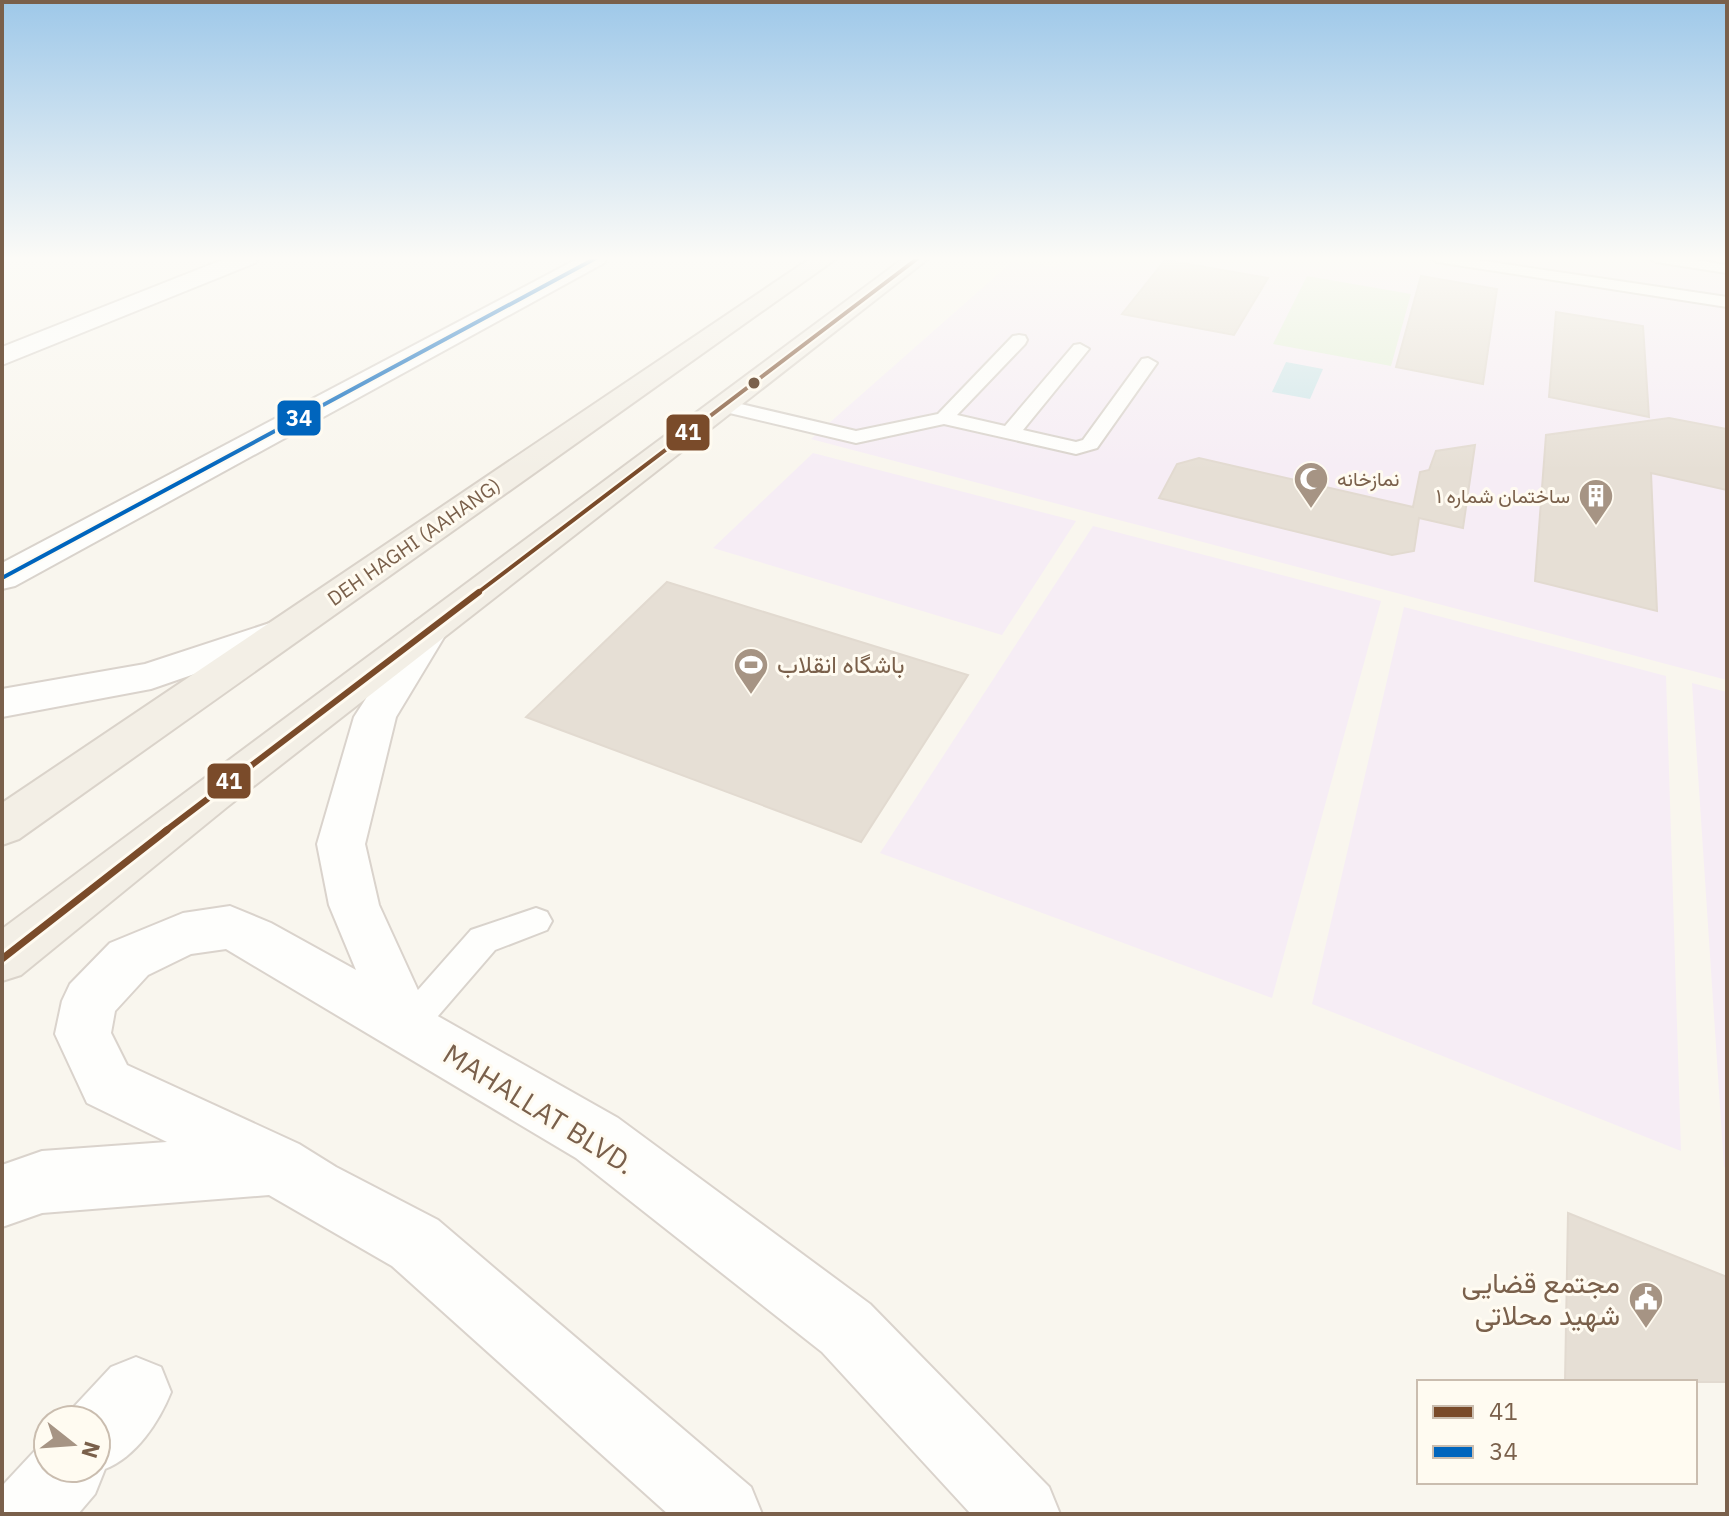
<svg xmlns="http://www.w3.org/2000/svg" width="1729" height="1516" viewBox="0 0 1729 1516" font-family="'IBM Plex Sans',Vazirmatn,sans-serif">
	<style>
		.education { fill: #f6edf5 }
		.green { fill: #e4f0d9 }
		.water { fill: #cfe6ea }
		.building { fill: #e6dfd5; stroke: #e2dad0; stroke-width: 2 }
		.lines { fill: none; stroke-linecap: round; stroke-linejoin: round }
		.service-casing { stroke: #d9d3cc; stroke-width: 4 }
		.minor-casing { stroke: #d9d3cc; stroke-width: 4 }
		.secondary-casing { stroke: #dad3cc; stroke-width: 4 }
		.primary-casing { stroke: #dad3ca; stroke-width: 4 }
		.service { fill: #fefefc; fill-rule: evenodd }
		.minor { fill: #fefefc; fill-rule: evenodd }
		.secondary { fill: #fefefc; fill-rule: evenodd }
		.primary { fill: #f3efe6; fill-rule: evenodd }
		.bus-1-far2-casing { stroke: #fffbf1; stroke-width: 8 }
		.bus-1-far1-casing { stroke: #fffbf1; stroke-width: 12 }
		.bus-1-casing { stroke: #fffbf1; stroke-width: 13 }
		.bus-2-casing { stroke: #fffbf1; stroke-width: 8 }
		.bus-1-far2 { stroke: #7a4b2a; stroke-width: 4 }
		.bus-1-far1 { stroke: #7a4b2a; stroke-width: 6 }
		.bus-1 { stroke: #7a4b2a; stroke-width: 7 }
		.bus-2 { stroke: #0065bd; stroke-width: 4 }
		.bus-dot { fill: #7a604b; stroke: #fffbf1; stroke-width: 3 }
		.labels { text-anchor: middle; stroke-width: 6; stroke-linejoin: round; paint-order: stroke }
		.far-poi-label { font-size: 20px; fill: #7a604b; stroke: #fffbf1; text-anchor: start }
		.far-street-label { font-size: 20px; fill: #7a604b; stroke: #fffbf1 }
		.poi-label { font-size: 24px; fill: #7a604b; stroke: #fffbf1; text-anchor: start }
		.near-street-label { font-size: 28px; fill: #7a604b; stroke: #fffbf1 }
		.near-poi-label { font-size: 28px; fill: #7a604b; stroke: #fffbf1; text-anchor: end }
		.line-badge { stroke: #fffbf1; stroke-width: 3 }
		.badge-label { font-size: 22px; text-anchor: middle; font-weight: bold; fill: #fff }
	</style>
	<rect width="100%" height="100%" fill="#f9f6ee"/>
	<g class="education">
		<polygon points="1065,258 1727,258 1727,680 811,439 1014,260 1055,267"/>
		<polygon points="813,453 1076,521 1002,635 713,548"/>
		<polygon points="1093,526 1381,601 1272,998 880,853"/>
		<polygon points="1404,607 1666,676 1681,1151 1312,1004"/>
		<polygon points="1692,683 1727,692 1727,1168 1724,1167"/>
	</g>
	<polygon class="green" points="1307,276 1411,294 1391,366 1273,344"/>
	<polygon class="water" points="1286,362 1323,369 1310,399 1272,392"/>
	<g class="building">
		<polygon points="1165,260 1268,278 1234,335 1122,314"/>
		<polygon points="1421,276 1497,289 1483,384 1396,367"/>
		<polygon points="1556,312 1643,326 1649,417 1549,397"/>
		<polygon points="1669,418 1727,429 1727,490 1651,473 1657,611 1535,581 1546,435"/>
		<polygon points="1475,445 1463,528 1419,518 1414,551 1392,555 1159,498 1177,464 1199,458 1413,507 1420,472 1429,470 1436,451"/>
		<polygon points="667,582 968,675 861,842 526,717"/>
		<polygon points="1568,1213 1727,1277 1727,1382 1565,1382"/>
	</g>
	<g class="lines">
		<defs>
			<g id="service">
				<polygon points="1430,258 1464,258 1727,297 1727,307 1437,262"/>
				<polygon points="1649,258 1683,258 1727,265 1727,273 1656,262"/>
				<polygon points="1019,335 1025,336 1027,340 1025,344 957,415 1005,426 1074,345 1080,344 1089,349 1023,430 1076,442 1083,440 1142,359 1148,358 1157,363 1097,448 1076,454 944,424 856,443 717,410 715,406 724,400 856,431 938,414 1013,336"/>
				<polygon points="536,908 547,912 552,921 547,930 495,950 419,1038 407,1043 395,1038 389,1027 395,1016 471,930"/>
			</g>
			<g id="minor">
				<polygon points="227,258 258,258 255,263 2,365 2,347"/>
				<polygon points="579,258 607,258 604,263 15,586 2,589 2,563"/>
				<path d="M 136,1357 L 161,1367 L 171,1392 C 159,1422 136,1457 105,1469 L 95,1494 L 78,1514 L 2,1514 L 2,1486 L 43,1442 L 48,1440 L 48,1468 L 96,1468 L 96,1420 L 67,1420 L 70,1411 L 111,1367 Z"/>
			</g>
			<g id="secondary">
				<polygon points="288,617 302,621 307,629 302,637 151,689 2,717 2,689 145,664"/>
				<polygon points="430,617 444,621 449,629 396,717 365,844 379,905 427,1010 618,1118 870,1304 1049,1487 1060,1514 971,1514 822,1352 576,1158 226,949 191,954 148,975 115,1011 111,1033 127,1065 299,1144 336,1167 438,1220 751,1487 762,1514 668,1514 392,1266 269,1195 42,1213 2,1227 2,1165 42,1151 167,1142 87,1103 55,1034 62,1001 70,984 110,943 183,913 230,906 271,923 356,970 329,905 317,844 354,717 416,621"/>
			</g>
			<g id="primary">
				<polygon points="811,258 837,258 19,839 2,845 2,803"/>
				<polygon points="904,258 929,258 227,807 21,975 2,981 2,929"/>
			</g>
		</defs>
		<use href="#service" class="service-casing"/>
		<use href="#minor" class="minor-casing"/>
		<use href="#secondary" class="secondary-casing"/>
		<use href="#primary" class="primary-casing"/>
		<use href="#service" class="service"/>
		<use href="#minor" class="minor"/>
		<use href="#secondary" class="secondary"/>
		<use href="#primary" class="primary"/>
		<defs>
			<polyline id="bus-1-far2" points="476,594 918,258"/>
			<polyline id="bus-1-far1" points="164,832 479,592"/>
			<polyline id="bus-1" points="2,959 167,830"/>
			<polyline id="bus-2" points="2,578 596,258"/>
		</defs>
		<use href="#bus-1-far2" class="bus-1-far2-casing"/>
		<use href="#bus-1-far1" class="bus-1-far1-casing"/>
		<use href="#bus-1" class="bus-1-casing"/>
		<use href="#bus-2" class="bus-2-casing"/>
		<use href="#bus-1-far2" class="bus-1-far2"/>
		<use href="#bus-1-far1" class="bus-1-far1"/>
		<use href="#bus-1" class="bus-1"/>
		<use href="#bus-2" class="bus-2"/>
	</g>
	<linearGradient id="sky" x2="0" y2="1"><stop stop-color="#9ec8e9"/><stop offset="0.55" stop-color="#fcfbf7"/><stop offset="1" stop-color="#fcfbf7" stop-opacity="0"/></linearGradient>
	<rect width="1729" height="470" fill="url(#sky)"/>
	<defs>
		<symbol id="mosque-pin" viewBox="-11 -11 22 30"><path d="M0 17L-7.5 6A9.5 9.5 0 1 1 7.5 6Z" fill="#a69484" stroke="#fffbf1"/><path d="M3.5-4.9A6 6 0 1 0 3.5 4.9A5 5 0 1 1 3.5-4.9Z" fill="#fff"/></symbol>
		<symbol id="building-pin" viewBox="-11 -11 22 30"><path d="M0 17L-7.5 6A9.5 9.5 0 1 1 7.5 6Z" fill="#a69484" stroke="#fffbf1"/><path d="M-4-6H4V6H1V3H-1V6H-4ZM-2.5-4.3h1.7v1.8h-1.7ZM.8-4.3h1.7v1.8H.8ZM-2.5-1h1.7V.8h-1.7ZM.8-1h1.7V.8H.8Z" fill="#fff"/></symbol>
		<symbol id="stadium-pin" viewBox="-11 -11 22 30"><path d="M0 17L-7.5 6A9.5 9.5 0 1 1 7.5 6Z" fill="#a69484" stroke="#fffbf1"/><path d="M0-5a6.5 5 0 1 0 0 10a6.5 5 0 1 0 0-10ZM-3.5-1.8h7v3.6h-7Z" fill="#fff"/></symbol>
		<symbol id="civic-pin" viewBox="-11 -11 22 30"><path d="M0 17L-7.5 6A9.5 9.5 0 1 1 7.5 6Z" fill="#a69484" stroke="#fffbf1"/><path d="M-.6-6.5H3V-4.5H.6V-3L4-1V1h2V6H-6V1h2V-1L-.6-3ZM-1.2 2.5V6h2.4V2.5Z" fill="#fff"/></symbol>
	</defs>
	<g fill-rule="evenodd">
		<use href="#mosque-pin" x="1291" y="459" width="40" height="54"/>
		<use href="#building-pin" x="1576" y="476" width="40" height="54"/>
		<use href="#stadium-pin" x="731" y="645" width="40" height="54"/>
		<use href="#civic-pin" x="1626" y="1279" width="40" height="54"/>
	</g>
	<circle class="bus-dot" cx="754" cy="383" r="7"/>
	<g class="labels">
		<g class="far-poi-label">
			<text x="1337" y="486">نمازخانه</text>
			<text x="1570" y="503" text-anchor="end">ساختمان شماره ۱</text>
		</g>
		<g class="far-street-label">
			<text transform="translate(414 542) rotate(-35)" y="7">DEH HAGHI (AAHANG)</text>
		</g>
		<g class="poi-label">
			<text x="777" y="673">باشگاه انقلاب</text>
		</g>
		<g class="near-street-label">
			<text transform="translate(539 1109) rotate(32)" y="10">MAHALLAT BLVD.</text>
		</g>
		<g class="near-poi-label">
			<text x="1620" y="1293">مجتمع قضایی<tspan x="1620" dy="32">شهید محلاتی</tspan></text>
		</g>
	</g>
	<g class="line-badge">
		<rect x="276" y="399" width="46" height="38" rx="8" fill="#0065bd"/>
		<rect x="665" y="413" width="46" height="39" rx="8" fill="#7a4b2a"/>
		<rect x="206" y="762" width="46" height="38" rx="8" fill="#7a4b2a"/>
	</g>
	<g class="badge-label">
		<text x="299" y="426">34</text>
		<text x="688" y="440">41</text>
		<text x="229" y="789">41</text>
	</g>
	<rect width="1729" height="1516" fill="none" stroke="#7a604b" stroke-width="8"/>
	<rect x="1417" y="1380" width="280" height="104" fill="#fffbf1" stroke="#cabdaf" stroke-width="2"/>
	<rect x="1433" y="1406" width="40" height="12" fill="#7a4b2a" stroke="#cabdaf" stroke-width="2"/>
	<text x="1489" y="1420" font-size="24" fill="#7a604b">41</text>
	<rect x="1433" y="1446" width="40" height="12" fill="#0065bd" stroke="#cabdaf" stroke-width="2"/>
	<text x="1489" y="1460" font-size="24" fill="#7a604b">34</text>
	<g transform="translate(72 1444) rotate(107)"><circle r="38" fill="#fffbf1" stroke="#cabdaf" stroke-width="2"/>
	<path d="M0-6L14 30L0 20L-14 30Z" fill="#a69484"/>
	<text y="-12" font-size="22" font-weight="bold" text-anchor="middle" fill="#7a604b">N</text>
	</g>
</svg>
